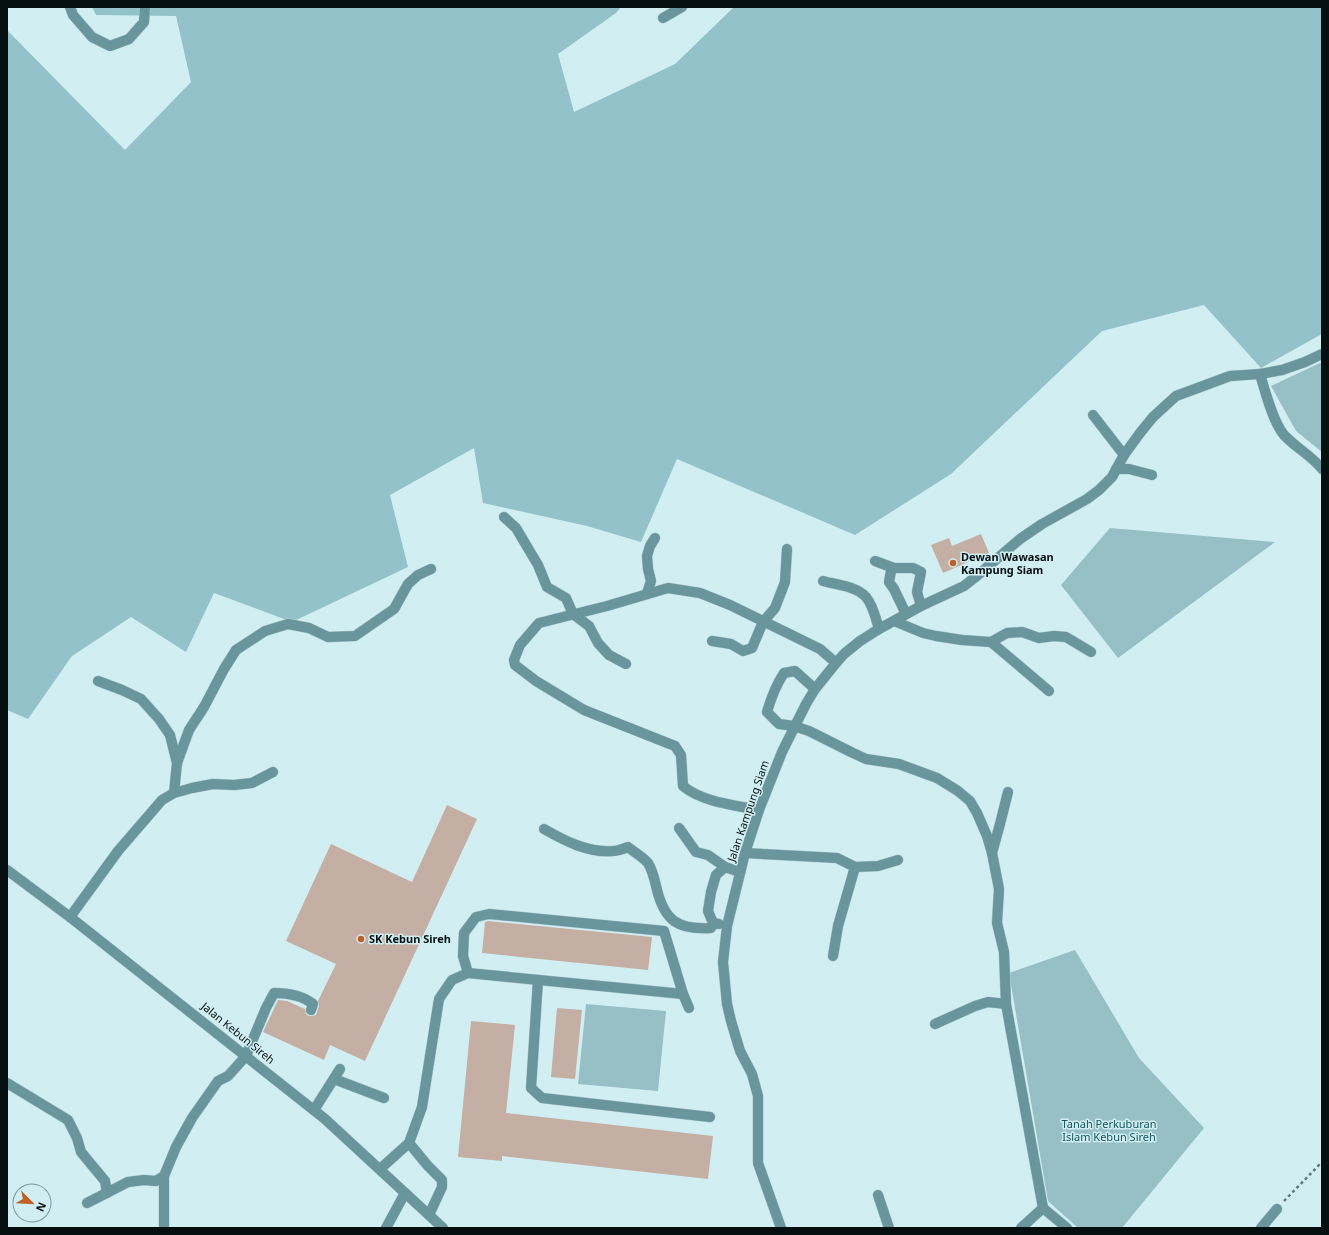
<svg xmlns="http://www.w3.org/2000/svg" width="1329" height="1235" viewBox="0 0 1329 1235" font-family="'Noto Sans',sans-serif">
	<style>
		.green { fill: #97bfc6 }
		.forest { fill: #94c2ca }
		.building { fill: #c5aea3 }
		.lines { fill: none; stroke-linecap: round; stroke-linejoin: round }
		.minor-casing { stroke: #b0cbcf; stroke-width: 11 }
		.path { stroke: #647779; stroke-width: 2.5; stroke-dasharray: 3 3; stroke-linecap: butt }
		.minor { stroke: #69959c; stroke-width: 10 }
		.poi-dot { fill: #c25e26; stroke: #d1eff3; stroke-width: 1.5 }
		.labels { text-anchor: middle; stroke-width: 3; stroke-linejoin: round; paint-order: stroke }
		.poi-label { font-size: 11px; font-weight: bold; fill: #050f10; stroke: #d1eff3; text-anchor: start }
		.street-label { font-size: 11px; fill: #050f10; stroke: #d1eff3 }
		.park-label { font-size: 11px; fill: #12545d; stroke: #d1eff3 }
	</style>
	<rect width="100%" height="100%" fill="#d1eff3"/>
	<g class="green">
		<polygon points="1322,362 1322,452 1296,431 1271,386"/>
		<polygon points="1110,528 1275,542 1118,658 1061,585"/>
		<polygon points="1075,950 1139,1058 1204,1128 1122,1228 1078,1228 1048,1201 1009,973"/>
		<polygon points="586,1004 666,1011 658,1091 578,1084"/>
	</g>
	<polygon class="forest" points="92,7 621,7 616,13 558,54 574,112 675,64 734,7 1322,7 1322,334 1261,368 1204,305 1102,331 951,474 855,535 677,459 641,542 587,526 483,503 474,448 390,495 408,567 292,622 214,593 186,652 131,617 72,656 28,719 7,710 7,30 125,150 191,82 176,16 96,15"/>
	<g class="building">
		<polygon points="981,534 989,553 943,573 931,545 949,538 952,546"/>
		<polygon points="447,805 477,819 365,1061 330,1045 324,1060 263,1032 278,1000 287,1001 305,1009 306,1014 309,1016 312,1016 316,1015 319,1006 318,1001 336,964 286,941 331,844 412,882"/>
		<polygon points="488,921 652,937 648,970 482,953 485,922"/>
		<polygon points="557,1008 582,1010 575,1079 551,1077"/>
		<polygon points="471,1021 515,1025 506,1113 713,1136 708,1179 502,1156 502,1161 458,1157"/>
	</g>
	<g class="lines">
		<defs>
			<g id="minor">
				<polyline points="70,7 73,15 92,37 110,46 129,39 144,22 145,7"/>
				<polyline points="663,18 682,7"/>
				<path d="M 1260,374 C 1265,391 1273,422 1284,435 C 1296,448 1311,455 1322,469"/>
				<polyline points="1093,415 1124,455"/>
				<polyline points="1116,469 1129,469 1152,475"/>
				<polyline points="504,517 516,528 538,565 547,587 566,598 573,614 589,626 598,643 609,655 626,664"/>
				<polyline points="875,561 894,568 913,568 921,572 917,592 921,606"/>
				<polyline points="894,568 891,571 889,582 894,589 906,614"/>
				<path d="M 823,581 C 837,585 856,586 866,597 C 873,605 876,619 879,629"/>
				<polyline points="647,593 651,581 648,569 647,556 650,546 655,538"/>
				<polyline points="894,621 923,633 936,636 962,640 991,642 1007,633 1022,632 1039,638 1054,636 1066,637 1091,652"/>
				<polyline points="712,641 731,644 743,651 752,648 763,622 775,608 785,582 787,549"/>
				<polyline points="991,642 1049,691"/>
				<polyline points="98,681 122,690 141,699 159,719 170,735 177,763 174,793"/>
				<path d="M 815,689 L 795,671 L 784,673 C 776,685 771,698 767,712 L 779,724 L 794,726 L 809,731 L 853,753 L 866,759 L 899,764 L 937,778 L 958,791 L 970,801 L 977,813 L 987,836 L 992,853 L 999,889 L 997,923 L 1004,952 L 1006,1004 L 1043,1208 L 1067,1228"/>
				<polyline points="177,763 189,730 204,707 224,669 236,650 265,631 288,624 309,628 328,637 355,636 394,609 408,584 418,575 431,569"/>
				<path d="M 759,810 C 734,805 702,802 683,786 L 681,755 L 675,746 L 584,710 L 536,681 L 515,665 L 514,660 L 520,645 L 539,623 L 607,606 L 668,588 L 700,593 L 730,605 L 820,649 L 836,663"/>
				<polyline points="679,828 696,852 708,855 725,867 740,872"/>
				<path d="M 544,829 C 565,841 588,853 613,851 C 618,851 623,849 628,847 C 634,852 643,857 648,863 C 653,871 655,881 657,890 C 665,921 678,930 711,928 L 713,923"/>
				<polyline points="745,853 837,858 855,867 878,866 898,860"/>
				<polyline points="992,853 1000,824 1008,792"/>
				<polyline points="7,870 70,917 325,1119 443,1228"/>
				<polyline points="70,917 118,851 162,800 174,793 192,788 213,784 234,785 252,783 273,772"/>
				<polyline points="719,924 713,923 708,911 711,892 716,875 725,867"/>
				<polyline points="833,956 838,926 855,867"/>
				<polyline points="468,973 463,956 464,933 476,917 489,914 664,931 683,994 689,1008"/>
				<polyline points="538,980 531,1088 542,1098 710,1117"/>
				<polyline points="935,1024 975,1006 988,1002 1006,1004"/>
				<polyline points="334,1079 384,1098"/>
				<polyline points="7,1083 68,1120 77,1138 81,1152 105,1181 107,1193"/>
				<polyline points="314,1110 340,1069"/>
				<polyline points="409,1143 428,1166 442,1180 442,1187 429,1215"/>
				<polyline points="380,1169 409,1143 422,1107 439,999 452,980 468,973 683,994"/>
				<polyline points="878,1195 889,1228"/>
				<polyline points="87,1203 128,1182 144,1180 156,1181 164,1176"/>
				<path d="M 164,1228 L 164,1176 L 176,1147 L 192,1118 L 218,1081 L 228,1076 L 246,1056 L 266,1008 L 274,993 C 287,993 303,996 313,1004 L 311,1010"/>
				<polyline points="386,1228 405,1193"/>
				<polyline points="781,1228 758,1163 758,1096 752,1074 740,1051 731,1021 727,1004 723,962 727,926 745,853 759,810 782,752 806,704 815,689 836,663 844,654 860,641 879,629 921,606 964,586 978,575 1020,539 1042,524 1087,499 1099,490 1112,477 1124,455 1140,433 1153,417 1176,396 1230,376 1260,374 1282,370 1305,362 1322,354"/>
				<polyline points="1021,1228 1043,1208"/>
				<polyline points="1261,1228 1277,1209"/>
			</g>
		</defs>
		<use href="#minor" class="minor-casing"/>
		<polyline class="path" points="1284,1201 1322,1162"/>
		<use href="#minor" class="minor"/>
	</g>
	<g class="poi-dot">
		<circle cx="953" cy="563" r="4"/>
		<circle cx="361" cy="939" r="4"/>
	</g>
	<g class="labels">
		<g class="poi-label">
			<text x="961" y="561">Dewan Wawasan<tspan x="961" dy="13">Kampung Siam</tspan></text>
			<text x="369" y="943">SK Kebun Sireh</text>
		</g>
		<g class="street-label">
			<text transform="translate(748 811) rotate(-71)" y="4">Jalan Kampung Siam</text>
			<text transform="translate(238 1033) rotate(39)" y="4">Jalan Kebun Sireh</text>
		</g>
		<g class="park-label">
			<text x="1109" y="1128">Tanah Perkuburan<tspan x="1109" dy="13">Islam Kebun Sireh</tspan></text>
		</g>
	</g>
	<rect width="1329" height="1235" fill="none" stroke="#050f10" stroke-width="16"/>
	<g transform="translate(32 1203) rotate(114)"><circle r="19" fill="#d1eff3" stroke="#7f9598"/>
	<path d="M0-3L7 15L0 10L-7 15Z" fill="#c25e26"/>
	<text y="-6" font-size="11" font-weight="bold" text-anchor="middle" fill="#050f10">N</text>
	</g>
</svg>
